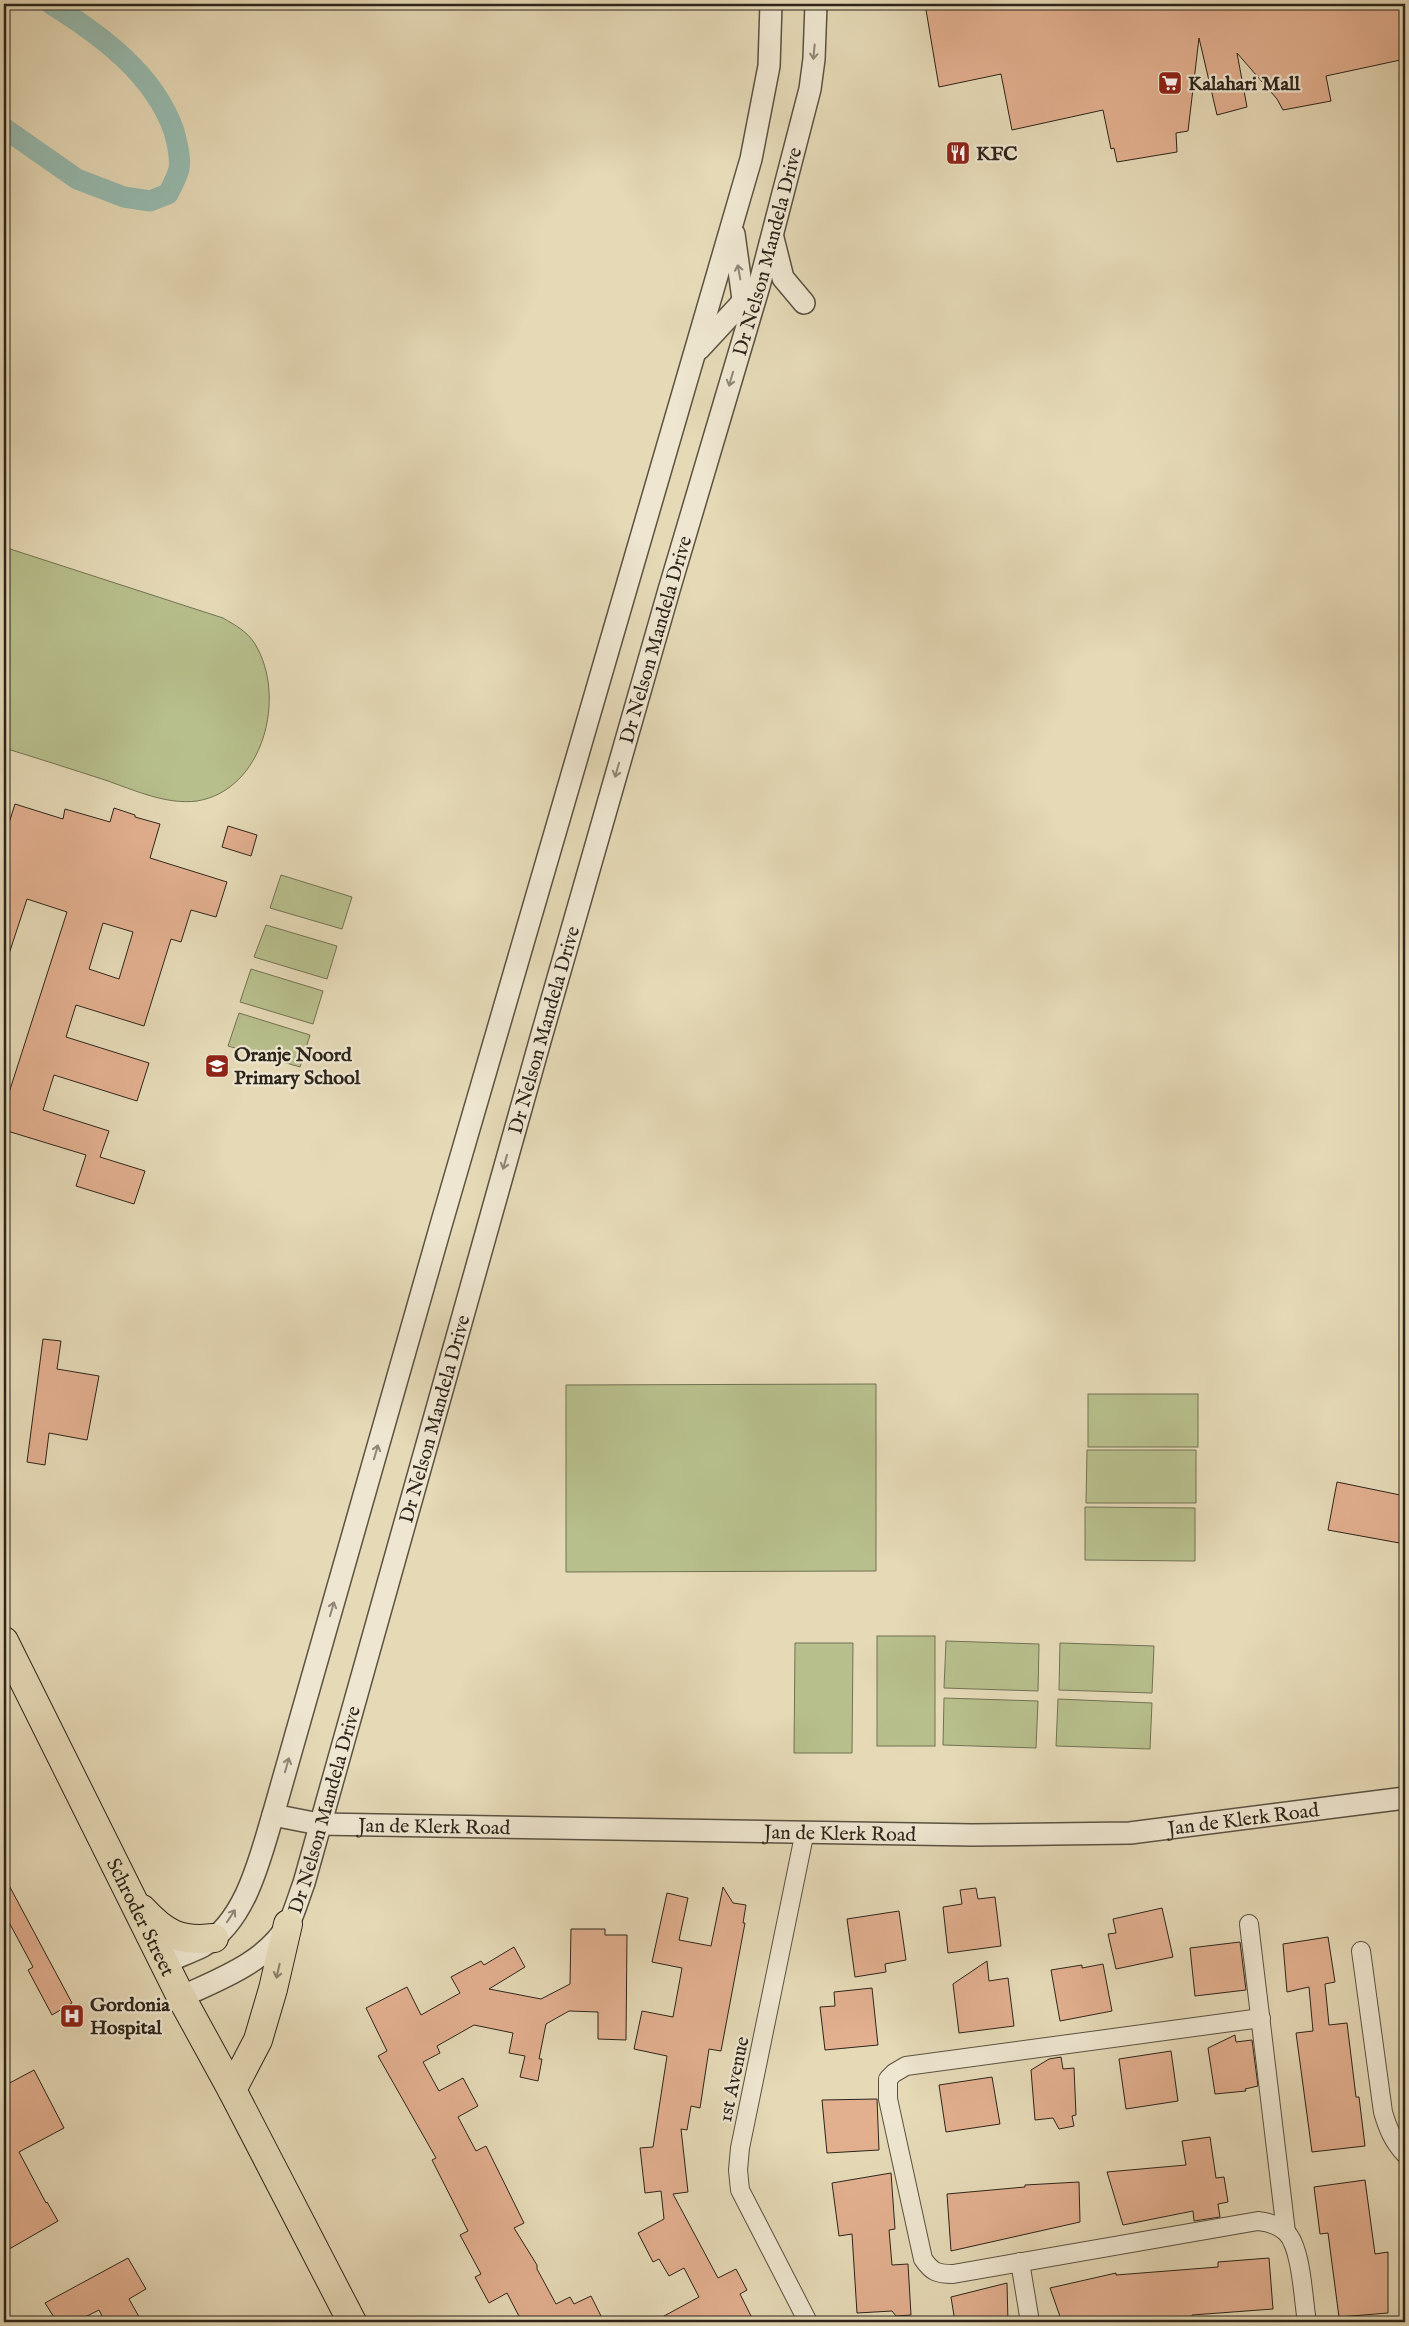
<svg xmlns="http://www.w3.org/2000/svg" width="1409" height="2326" viewBox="0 0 1409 2326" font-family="'IM FELL English',serif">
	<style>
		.pitch { fill: #b7bf8c; stroke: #727254 }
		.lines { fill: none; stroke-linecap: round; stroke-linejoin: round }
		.canal { stroke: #96baae; stroke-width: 21 }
		.building { fill: #e2af8f; stroke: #2d251b; fill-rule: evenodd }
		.minor-casing { stroke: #5b5242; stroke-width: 20 }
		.tertiary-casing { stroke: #5b5242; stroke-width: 24 }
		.trunk-casing { stroke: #2d251b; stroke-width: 30 }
		.minor { stroke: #eee6d0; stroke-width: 18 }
		.tertiary { stroke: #eee6d0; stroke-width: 21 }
		.trunk { stroke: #e5d9b6; stroke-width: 28 }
		.oneway { stroke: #8e8676 }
		.oneway2 { stroke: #897f68 }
		.labels { text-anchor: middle; stroke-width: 4.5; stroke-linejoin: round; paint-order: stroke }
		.poi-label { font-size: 20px; font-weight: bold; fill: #2d251b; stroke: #eee6d0; text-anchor: start }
		.street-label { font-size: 20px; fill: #2d251b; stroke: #eee6d0 }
	</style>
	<rect width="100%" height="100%" fill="#e5d9b6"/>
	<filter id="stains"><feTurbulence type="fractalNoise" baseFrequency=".004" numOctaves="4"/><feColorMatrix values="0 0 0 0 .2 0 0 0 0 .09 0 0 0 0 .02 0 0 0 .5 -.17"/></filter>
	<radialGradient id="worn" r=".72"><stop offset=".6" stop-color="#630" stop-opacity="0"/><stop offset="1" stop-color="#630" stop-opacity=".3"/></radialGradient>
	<g class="pitch">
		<path d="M 4,547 L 223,618 C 235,625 248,632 255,644 C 287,696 264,790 197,801 C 166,805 134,790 105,780 C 71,769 37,758 4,748 Z"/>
		<polygon points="281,875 352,897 342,929 270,908"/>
		<polygon points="266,925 337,946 327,979 254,957"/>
		<polygon points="251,969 323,991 313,1024 240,1002"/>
		<polygon points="239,1013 310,1035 300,1067 228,1046"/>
		<polygon points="876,1384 876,1571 566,1572 566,1385"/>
		<rect x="1088" y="1394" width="110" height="53"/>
		<polygon points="1087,1450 1196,1450 1196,1503 1086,1503"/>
		<polygon points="1085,1507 1195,1508 1195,1561 1085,1560"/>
		<rect x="877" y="1636" width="58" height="110"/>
		<polygon points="946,1641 1039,1644 1038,1691 944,1688"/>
		<polygon points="795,1643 853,1643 852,1753 794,1753"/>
		<polygon points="1060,1643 1154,1646 1152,1693 1059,1690"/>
		<polygon points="944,1698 1038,1701 1036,1748 943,1745"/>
		<polygon points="1058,1699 1152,1703 1150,1749 1056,1746"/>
	</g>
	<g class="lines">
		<path class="canal" d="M 4,128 L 77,179 L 124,197 L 150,201 L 168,194 C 172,186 177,177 179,169 C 181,157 177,143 174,131 C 154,74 101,35 51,4"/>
	</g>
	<g class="building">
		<polygon points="925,4 1405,4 1405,59 1326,76 1331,101 1283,110 1277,99 1237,53 1247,107 1217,115 1199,38 1188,131 1176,133 1177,152 1117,162 1114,148 1111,149 1103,110 1012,130 1001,74 939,87"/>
		<path d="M 15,804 L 63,819 L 65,809 L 110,822 L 114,808 L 135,815 L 135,817 L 160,824 L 150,858 L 227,882 L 216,917 L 191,910 L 181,942 L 171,939 L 144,1026 L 76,1005 L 66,1037 L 149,1063 L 137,1101 L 54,1075 L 43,1110 L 109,1131 L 100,1157 L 145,1171 L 134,1204 L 76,1186 L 86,1155 L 4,1130 L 4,1098 L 7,1099 L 67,912 L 27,899 L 7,960 L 4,959 L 4,839 ZM 103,923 L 133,932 L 119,979 L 89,969 Z"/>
		<polygon points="228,826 257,835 251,856 222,847"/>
		<polygon points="43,1339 61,1341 57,1369 99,1376 87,1440 49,1433 45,1465 27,1462"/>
		<polygon points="1337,1482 1405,1496 1405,1544 1328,1530"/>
		<polygon points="4,1876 72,2003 52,2015 28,1970 33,1967 4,1913"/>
		<polygon points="723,1887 733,1903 746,1905 743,1923 745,1923 721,2051 709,2049 700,2108 691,2106 687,2130 681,2129 688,2192 673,2194 718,2278 736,2269 747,2290 740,2294 754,2322 653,2322 699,2297 684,2268 669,2276 659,2259 653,2262 638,2233 664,2219 661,2191 645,2193 640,2148 653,2147 667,2056 634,2049 642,2011 673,2017 682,1968 652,1962 667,1893 688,1898 679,1940 711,1946"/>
		<polygon points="976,1888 978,1899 995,1897 1001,1946 948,1953 943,1907 962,1904 960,1890"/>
		<polygon points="1162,1908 1173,1957 1116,1969 1108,1934 1116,1933 1113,1919"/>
		<polygon points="899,1911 906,1960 885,1964 886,1972 855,1977 847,1919"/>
		<polygon points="571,1929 605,1929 605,1935 627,1935 626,2040 598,2039 598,2012 569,2011 546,2024 539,2059 542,2059 538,2081 520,2077 525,2056 509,2053 513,2033 474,2025 437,2046 440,2053 423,2062 439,2091 463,2078 478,2106 458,2117 476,2151 486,2146 524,2223 514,2228 537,2265 537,2269 556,2304 570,2297 574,2304 591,2296 604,2322 522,2322 507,2293 489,2303 475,2277 481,2274 460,2235 468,2231 432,2160 436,2158 378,2056 387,2051 366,2008 407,1987 421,2015 460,1993 451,1977 481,1961 484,1965 514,1947 525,1967 489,1989 541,1999 570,1984"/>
		<polygon points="1328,1937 1335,1982 1325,1984 1329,2025 1347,2023 1356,2097 1359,2097 1365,2146 1312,2152 1296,2033 1313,2031 1309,1987 1287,1992 1283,1944"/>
		<polygon points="1240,1942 1246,1990 1195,1996 1190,1948"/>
		<polygon points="987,1961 989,1981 1008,1978 1014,2026 959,2033 953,1984"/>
		<polygon points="1103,1964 1112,2011 1060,2021 1051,1970 1082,1965 1082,1968"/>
		<polygon points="872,1988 878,2045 825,2050 820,2007 835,2006 834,1992"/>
		<polygon points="1235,2035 1236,2042 1252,2040 1258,2086 1245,2089 1246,2091 1215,2094 1208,2048"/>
		<polygon points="1171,2051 1178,2101 1126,2109 1119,2059"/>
		<polygon points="1061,2057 1063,2069 1074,2068 1076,2115 1072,2116 1074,2126 1059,2129 1053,2118 1035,2120 1031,2070 1049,2059"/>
		<polygon points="34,2070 64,2128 19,2152 46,2203 47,2202 58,2221 4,2252 4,2086"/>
		<polygon points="992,2077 1000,2124 946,2132 939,2085"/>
		<polygon points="877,2099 879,2150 827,2153 822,2100"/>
		<polygon points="1210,2137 1216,2178 1224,2177 1228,2202 1218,2204 1220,2217 1194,2221 1193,2211 1123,2225 1107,2172 1186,2165 1182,2141"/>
		<polygon points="891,2173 895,2229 889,2230 892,2265 908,2264 911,2315 896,2316 892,2311 857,2313 852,2234 839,2236 832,2183"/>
		<polygon points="1365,2180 1375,2254 1388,2252 1388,2313 1339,2317 1328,2233 1320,2234 1314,2187"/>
		<polygon points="1079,2182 1080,2222 951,2251 947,2194 1025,2187 1025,2185"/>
		<polygon points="128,2258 146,2289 129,2299 142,2322 105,2322 99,2310 75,2322 57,2322 45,2303"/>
		<polygon points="1269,2258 1273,2309 1192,2315 1193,2322 1062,2322 1050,2288 1116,2273 1116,2275 1218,2267 1218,2262"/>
		<polygon points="1007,2283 1008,2322 955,2322 951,2297"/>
	</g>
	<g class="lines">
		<defs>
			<g id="minor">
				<polyline points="805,1831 740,2148 738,2170 740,2190 808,2322"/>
				<polyline points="1249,1924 1286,2232"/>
				<path d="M 1361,1951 L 1383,2112 C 1388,2129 1393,2141 1405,2154"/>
				<path d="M 1261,2018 L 906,2066 L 894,2073 L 888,2079 L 888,2099 L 923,2259 C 932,2272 937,2274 953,2274 L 1258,2221 C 1269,2222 1278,2225 1286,2232 C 1302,2248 1303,2300 1307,2322"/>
				<polyline points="1020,2262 1030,2322"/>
			</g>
			<g id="tertiary">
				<polyline points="734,234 743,299 748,319"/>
				<polyline points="773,238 783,278 804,303"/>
				<polyline points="699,349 751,293"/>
				<path id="s1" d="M 273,1815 L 319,1824 L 973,1835 L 1130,1833 L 1405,1798"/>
				<path d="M 164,1963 C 177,1957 191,1952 203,1946 C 246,1921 260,1858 273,1815 L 441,1225 L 751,159 L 769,66 L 771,4"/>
				<path id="s2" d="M 181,1997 C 220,1979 267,1962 289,1923 C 295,1911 299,1896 304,1883 L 540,1041 L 669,590 L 759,286 L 810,89 L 814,59 L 816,4"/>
			</g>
			<g id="trunk">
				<path id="s3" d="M 4,1641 L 181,1997 L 232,2090 L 352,2322"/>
				<path d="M 142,1909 C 165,1934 180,1942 214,1938"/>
				<polyline points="232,2090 258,2040 273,1989 288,1924"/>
			</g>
		</defs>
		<use href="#minor" class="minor-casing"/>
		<use href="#tertiary" class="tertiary-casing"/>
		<use href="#trunk" class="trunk-casing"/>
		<use href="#minor" class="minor"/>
		<use href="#tertiary" class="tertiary"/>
		<use href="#trunk" class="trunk"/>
	</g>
	<defs><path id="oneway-shaft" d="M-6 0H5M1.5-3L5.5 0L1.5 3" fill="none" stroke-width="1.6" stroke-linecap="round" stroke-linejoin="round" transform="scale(1.25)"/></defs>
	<g class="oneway">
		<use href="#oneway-shaft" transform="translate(814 52) rotate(95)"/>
		<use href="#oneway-shaft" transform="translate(739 272) rotate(-100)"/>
		<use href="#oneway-shaft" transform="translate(731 379) rotate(106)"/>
		<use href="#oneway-shaft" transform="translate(617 770) rotate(106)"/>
		<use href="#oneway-shaft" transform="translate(505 1162) rotate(106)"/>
		<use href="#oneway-shaft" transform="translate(376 1452) rotate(-74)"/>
		<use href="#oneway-shaft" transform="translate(332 1609) rotate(-74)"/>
		<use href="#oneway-shaft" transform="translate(287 1765) rotate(-74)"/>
		<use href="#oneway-shaft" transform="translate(231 1916) rotate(-56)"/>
	</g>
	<use class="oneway2" href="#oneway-shaft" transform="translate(278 1971) rotate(103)"/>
	<defs>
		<symbol id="supermarket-square" viewBox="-11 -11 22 22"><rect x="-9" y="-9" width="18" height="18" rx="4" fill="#8f2418" stroke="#eee6d0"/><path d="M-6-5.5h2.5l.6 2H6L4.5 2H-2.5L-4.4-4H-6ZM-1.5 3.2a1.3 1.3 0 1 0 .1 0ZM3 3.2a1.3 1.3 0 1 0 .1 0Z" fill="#fff"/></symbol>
		<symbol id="restaurant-square" viewBox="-11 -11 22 22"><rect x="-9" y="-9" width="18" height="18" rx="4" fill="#8f2418" stroke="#eee6d0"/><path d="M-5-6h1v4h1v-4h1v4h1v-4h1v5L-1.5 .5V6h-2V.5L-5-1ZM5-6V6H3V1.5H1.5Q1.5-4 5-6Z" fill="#fff"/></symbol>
		<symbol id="school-square" viewBox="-11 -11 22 22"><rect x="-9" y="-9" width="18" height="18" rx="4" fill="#8f2418" stroke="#eee6d0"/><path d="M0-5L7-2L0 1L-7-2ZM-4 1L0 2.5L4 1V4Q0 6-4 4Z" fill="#fff"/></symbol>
		<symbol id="hospital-square" viewBox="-11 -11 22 22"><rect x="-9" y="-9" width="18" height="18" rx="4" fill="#8f2418" stroke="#eee6d0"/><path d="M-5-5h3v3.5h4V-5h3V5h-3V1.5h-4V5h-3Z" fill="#fff"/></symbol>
	</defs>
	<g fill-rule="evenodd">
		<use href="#supermarket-square" x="1156" y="69" width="28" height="28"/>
		<use href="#restaurant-square" x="944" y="139" width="28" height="28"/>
		<use href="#school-square" x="203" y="1052" width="28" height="28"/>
		<use href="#hospital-square" x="58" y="2002" width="28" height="28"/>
	</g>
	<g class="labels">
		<g class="poi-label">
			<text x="1188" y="90">Kalahari Mall</text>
			<text x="976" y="160">KFC</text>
			<text x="234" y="1061">Oranje Noord<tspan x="234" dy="23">Primary School</tspan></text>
			<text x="90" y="2011">Gordonia<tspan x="90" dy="23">Hospital</tspan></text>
		</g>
		<g class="street-label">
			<text dy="7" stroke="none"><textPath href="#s2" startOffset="1872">Dr Nelson Mandela Drive</textPath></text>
			<text dy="7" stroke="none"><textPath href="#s2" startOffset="1468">Dr Nelson Mandela Drive</textPath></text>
			<text dy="7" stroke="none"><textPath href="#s2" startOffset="1062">Dr Nelson Mandela Drive</textPath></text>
			<text dy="7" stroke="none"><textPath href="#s2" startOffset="658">Dr Nelson Mandela Drive</textPath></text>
			<text dy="7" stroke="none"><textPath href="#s2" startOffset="252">Dr Nelson Mandela Drive</textPath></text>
			<text dy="7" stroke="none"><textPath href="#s1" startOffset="972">Jan de Klerk Road</textPath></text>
			<text dy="7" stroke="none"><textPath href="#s1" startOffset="162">Jan de Klerk Road</textPath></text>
			<text dy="7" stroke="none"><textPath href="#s1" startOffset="568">Jan de Klerk Road</textPath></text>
			<text dy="7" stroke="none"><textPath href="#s3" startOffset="308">Schroder Street</textPath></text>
			<text transform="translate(733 2079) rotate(-78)" y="7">1st Avenue</text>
		</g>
	</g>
	<rect width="1409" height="2326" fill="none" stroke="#e5d9b6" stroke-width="20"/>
	<rect x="5" y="5" width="1399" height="2316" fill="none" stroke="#2d251b" stroke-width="2.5"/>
	<rect x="10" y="10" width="1389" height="2306" fill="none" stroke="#2d251b"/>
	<rect width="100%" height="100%" filter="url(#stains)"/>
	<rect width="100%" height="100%" fill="url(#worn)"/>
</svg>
